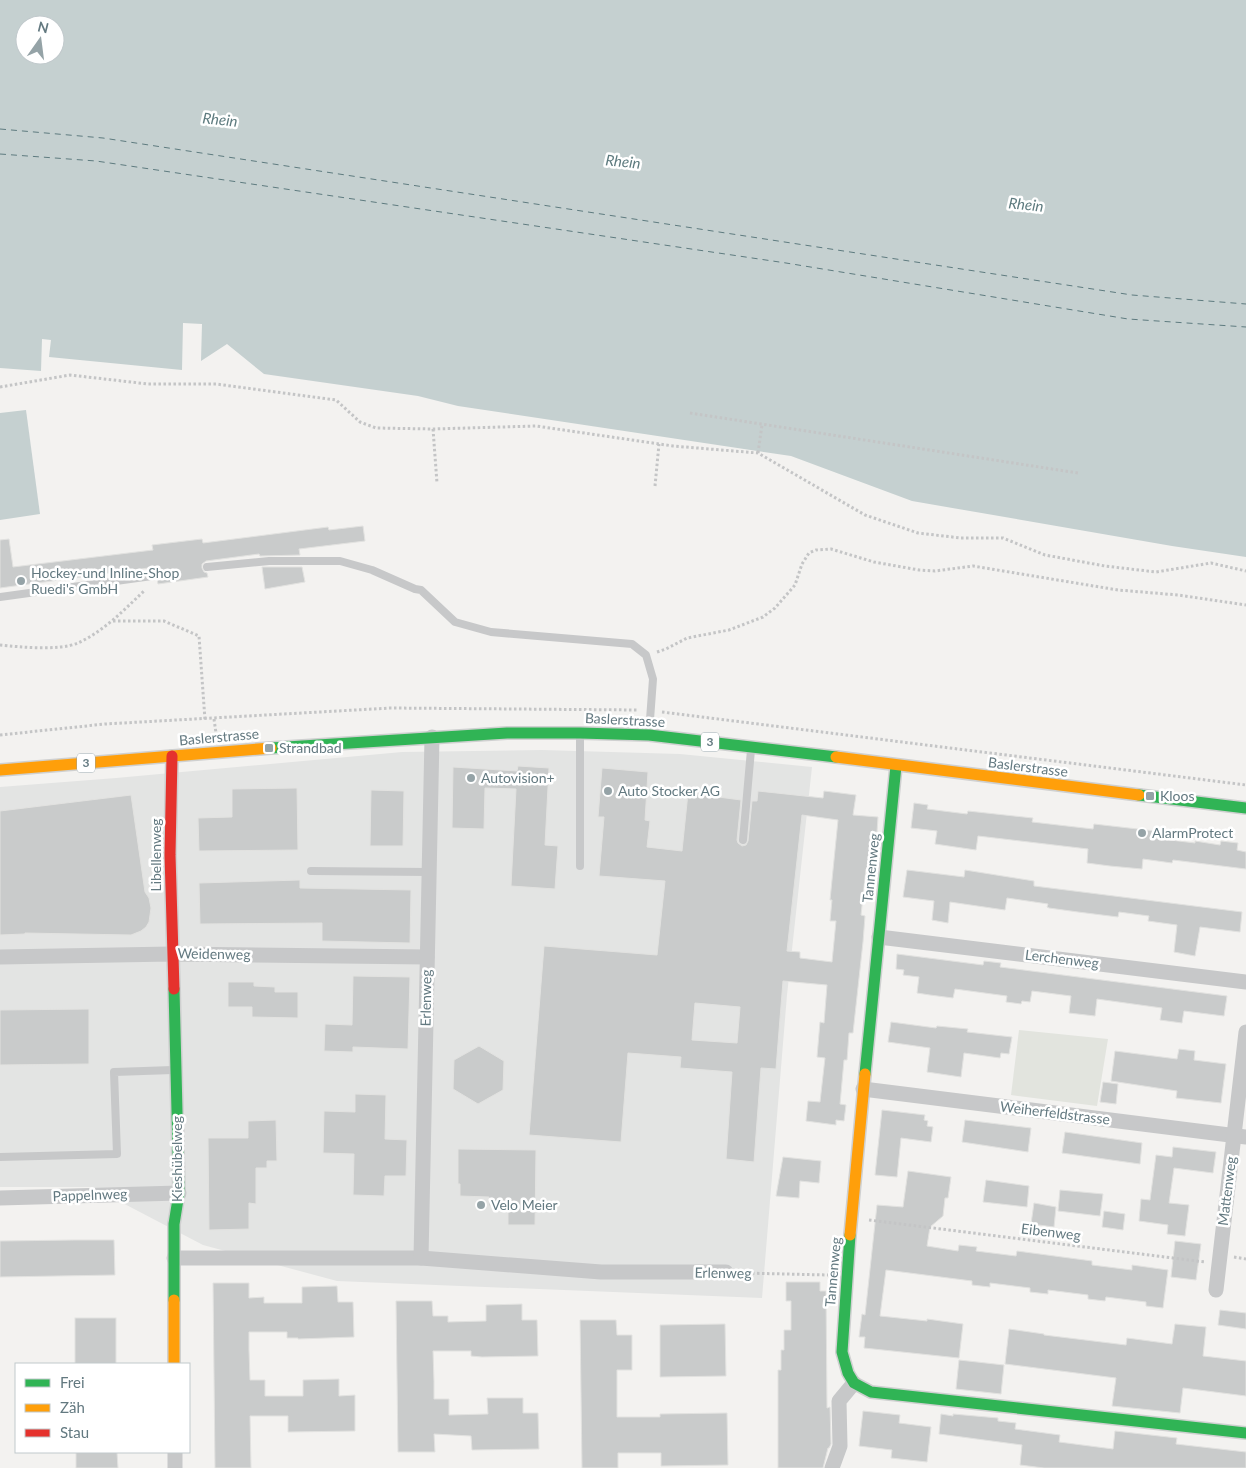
<svg xmlns="http://www.w3.org/2000/svg" width="1246" height="1468" viewBox="0 0 1246 1468" font-family="Lato,sans-serif">
	<style>
		.built { fill: #e3e4e3 }
		.green { fill: #e2e4de }
		.water { fill: #c5d0d0; fill-rule: evenodd }
		.lines { fill: none; stroke-linecap: round; stroke-linejoin: round }
		.ferry { stroke: #5e7b7f; stroke-width: 1; stroke-dasharray: 6 5; stroke-linecap: butt }
		.building { fill: #c9cbcb; stroke: #e2e2e0; fill-rule: evenodd }
		.fast-casing { stroke: #cfd0d0; stroke-width: 14 }
		.slow-casing { stroke: #cfd0d0; stroke-width: 14 }
		.jam-casing { stroke: #cfd0d0; stroke-width: 14 }
		.path { stroke: #c4c5c6; stroke-width: 3; stroke-dasharray: 2.5 2.5; stroke-linecap: butt }
		.lane { stroke: #c7c8c9; stroke-width: 8 }
		.street { stroke: #c7c8c9; stroke-width: 15 }
		.fast { stroke: #30b455; stroke-width: 11 }
		.slow { stroke: #ff9f0a; stroke-width: 11 }
		.jam { stroke: #e5322d; stroke-width: 11 }
		.poi-dot { fill: #95a3a7; stroke: #fff; stroke-width: 2 }
		.labels { text-anchor: middle; stroke-width: 5; stroke-linejoin: round; paint-order: stroke }
		.shield { fill: #fff; stroke: #92a1a6; stroke-width: 1 }
		.shield-label { font-size: 12px; font-weight: bold; fill: #637980 }
		.poi-label { font-size: 14px; fill: #637980; stroke: #fff; text-anchor: start }
		.street-label { font-size: 14px; fill: #637980; stroke: #fff }
		.water-label { font-size: 15px; font-style: italic; fill: #5e7b7f; stroke: #fff }
	</style>
	<rect width="100%" height="100%" fill="#f3f2f0"/>
	<polygon class="built" points="542,750 680,754 812,767 787,995 762,1298 337,1281 203,1245 92,1187 0,1187 0,787 116,778 402,752"/>
	<polygon class="green" points="1019,1030 1108,1039 1097,1106 1011,1095"/>
	<g class="water">
		<path d="M 0,0 L 1246,0 L 1246,557 L 1172,546 L 912,501 L 791,456 L 458,406 L 418,396 L 264,374 L 227,344 L 201,361 L 202,324 L 183,323 L 182,370 L 49,357 L 51,340 L 42,339 L 41,371 L 0,368 ZM 25,25 L 55,25 L 55,55 L 25,55 Z"/>
		<polygon points="26,410 40,514 0,520 0,413"/>
	</g>
	<g class="lines">
		<g class="ferry">
			<polyline points="0,129 103,138 1132,295 1246,304"/>
			<polyline points="0,154 96,161 786,263 1128,319 1246,327"/>
		</g>
	</g>
	<g class="building">
		<polygon points="363,526 365,541 299,549 300,555 260,556 259,554 206,561 202,564 202,568 204,572 207,573 208,577 158,584 157,579 162,576 163,572 160,568 156,567 0,588 0,540 9,539 13,567 153,550 152,545 202,539 203,543 328,527 329,530"/>
		<polygon points="262,567 302,567 305,582 265,589"/>
		<polygon points="518,766 549,768 545,845 558,846 555,889 511,886 516,789 485,788 484,829 452,828 453,767 517,771"/>
		<path d="M 602,768 L 648,772 L 645,820 L 650,821 L 647,847 L 682,851 L 688,793 L 741,800 L 737,840 L 738,843 L 742,846 L 746,845 L 748,841 L 752,801 L 757,801 L 758,791 L 823,798 L 824,791 L 856,795 L 853,815 L 878,817 L 877,832 L 872,832 L 868,869 L 866,869 L 861,915 L 865,916 L 863,942 L 853,1033 L 849,1033 L 847,1060 L 844,1060 L 840,1104 L 846,1105 L 844,1121 L 836,1120 L 836,1125 L 806,1121 L 808,1101 L 820,1102 L 825,1058 L 817,1057 L 820,1022 L 824,1023 L 827,985 L 783,981 L 776,1069 L 761,1068 L 754,1162 L 726,1159 L 732,1072 L 680,1068 L 681,1057 L 628,1053 L 621,1142 L 529,1135 L 544,946 L 657,955 L 665,881 L 599,876 L 604,817 L 598,817 ZM 802,815 L 838,820 L 830,900 L 832,900 L 830,921 L 836,921 L 832,962 L 800,958 L 800,952 L 787,951 ZM 695,1003 L 740,1007 L 737,1043 L 692,1040 Z"/>
		<polygon points="297,788 298,850 199,851 198,818 232,817 232,789"/>
		<polygon points="371,790 404,791 403,846 370,846"/>
		<polygon points="131,795 145,892 149,898 151,908 149,922 146,927 141,931 131,935 25,933 25,934 0,935 0,811"/>
		<polygon points="914,803 928,805 927,809 967,814 968,811 1033,818 1032,822 1093,829 1094,824 1155,831 1154,838 1195,843 1195,841 1220,845 1221,841 1238,843 1237,850 1246,852 1246,869 1173,860 1172,863 1143,859 1142,869 1110,866 1087,863 1088,849 978,836 976,850 935,844 937,831 911,828"/>
		<polygon points="907,870 964,877 965,870 1034,881 1034,886 1242,912 1240,932 1200,927 1195,956 1174,952 1177,925 1148,921 1149,916 1119,912 1118,917 1078,912 1049,908 1047,907 1048,904 1007,898 1005,910 950,902 948,923 932,920 934,901 903,897"/>
		<polygon points="300,880 300,888 411,890 410,943 322,941 322,923 200,924 199,883"/>
		<polygon points="897,954 983,965 984,961 1001,963 1000,967 1227,996 1224,1016 1184,1011 1182,1023 1160,1020 1162,1008 1097,999 1095,1016 1069,1013 1071,996 1032,991 1030,1002 1022,1001 1021,1004 1006,1002 1007,996 955,989 953,998 930,995 917,993 919,977 903,975 904,970 896,969"/>
		<polygon points="353,976 410,977 408,1049 353,1047 353,1052 324,1051 325,1024 352,1025"/>
		<polygon points="228,982 254,982 254,986 275,987 275,992 298,992 298,1018 252,1017 252,1007 228,1007"/>
		<polygon points="89,1009 89,1064 0,1065 0,1010"/>
		<polygon points="891,1022 936,1028 937,1026 968,1029 967,1032 1012,1037 1009,1054 1001,1053 1000,1058 964,1053 961,1077 927,1072 930,1048 888,1042"/>
		<polygon points="479,1046 504,1061 503,1090 478,1104 453,1089 454,1060"/>
		<polygon points="1179,1049 1195,1051 1194,1060 1226,1064 1221,1103 1176,1098 1177,1091 1111,1081 1115,1051 1177,1059"/>
		<polygon points="1103,1082 1118,1084 1116,1104 1100,1102"/>
		<polygon points="355,1094 386,1095 385,1139 407,1140 406,1176 385,1176 384,1196 353,1195 354,1154 323,1153 324,1111 355,1112"/>
		<polygon points="882,1110 925,1115 924,1120 928,1121 927,1126 933,1127 931,1142 901,1138 897,1177 875,1175"/>
		<polygon points="276,1120 277,1161 267,1161 267,1168 256,1168 256,1204 249,1203 249,1229 209,1230 208,1138 248,1138 248,1121"/>
		<polygon points="965,1120 1031,1128 1028,1152 962,1142"/>
		<polygon points="1065,1132 1142,1143 1140,1164 1062,1153"/>
		<polygon points="1173,1147 1216,1152 1213,1173 1174,1168 1169,1203 1189,1205 1185,1236 1167,1234 1168,1225 1139,1221 1141,1199 1150,1200 1156,1155 1172,1157"/>
		<polygon points="458,1149 536,1150 535,1225 508,1225 508,1206 489,1206 489,1197 460,1196 460,1184 458,1184"/>
		<polygon points="783,1157 821,1161 819,1183 800,1181 799,1198 776,1196"/>
		<polygon points="908,1171 951,1177 948,1198 945,1198 943,1216 930,1227 927,1246 958,1251 959,1245 977,1247 976,1251 1016,1256 1017,1251 1092,1261 1092,1265 1132,1270 1132,1265 1168,1270 1163,1308 1146,1306 1146,1302 1106,1297 1105,1301 1088,1299 1088,1295 1048,1290 1048,1294 1030,1292 1030,1288 990,1283 990,1287 972,1285 972,1281 886,1270 880,1316 927,1321 927,1319 963,1324 959,1358 864,1348 865,1337 859,1337 862,1314 865,1315 877,1205 903,1207"/>
		<polygon points="986,1180 1029,1186 1027,1207 983,1202"/>
		<polygon points="1060,1190 1103,1194 1100,1216 1058,1211"/>
		<polygon points="1034,1203 1056,1207 1054,1227 1031,1224"/>
		<polygon points="1104,1211 1125,1214 1123,1230 1102,1227"/>
		<polygon points="74,1240 114,1240 115,1275 0,1277 0,1241"/>
		<polygon points="1175,1241 1201,1244 1196,1280 1171,1277"/>
		<polygon points="786,1282 820,1282 820,1291 826,1291 827,1408 830,1407 831,1444 829,1448 828,1448 823,1468 778,1468 778,1370 781,1370 781,1350 784,1350 784,1330 791,1330 791,1301 786,1301"/>
		<polygon points="213,1283 249,1283 249,1298 264,1297 264,1303 302,1303 302,1287 337,1286 338,1302 353,1302 354,1337 298,1339 298,1338 287,1338 287,1332 249,1332 249,1350 250,1380 265,1380 265,1396 303,1396 303,1380 339,1379 339,1396 355,1395 355,1431 288,1432 288,1416 250,1416 251,1468 215,1468"/>
		<polygon points="396,1301 432,1301 433,1316 448,1316 448,1322 486,1321 486,1305 522,1304 522,1320 537,1320 538,1356 482,1357 471,1356 471,1351 433,1351 434,1382 434,1399 449,1399 449,1415 488,1414 487,1398 523,1398 523,1413 538,1413 539,1449 472,1450 471,1436 434,1434 435,1452 398,1452"/>
		<polygon points="1220,1310 1246,1313 1246,1329 1218,1325"/>
		<rect x="75" y="1318" width="41" height="46"/>
		<polygon points="580,1320 616,1320 617,1335 632,1335 632,1370 617,1370 617,1417 660,1417 660,1414 727,1413 728,1465 661,1466 661,1453 618,1453 618,1468 582,1468"/>
		<polygon points="725,1324 726,1376 660,1377 660,1325"/>
		<polygon points="1175,1324 1206,1327 1203,1356 1246,1361 1246,1396 1183,1388 1180,1413 1112,1406 1116,1378 1005,1364 1009,1329 1044,1334 1044,1335 1126,1345 1127,1338 1172,1344"/>
		<polygon points="959,1360 1004,1365 1001,1394 956,1389"/>
		<polygon points="863,1411 900,1415 899,1423 931,1427 927,1462 891,1458 892,1450 859,1446"/>
		<polygon points="941,1414 953,1416 953,1414 998,1418 998,1421 1016,1423 1015,1429 1060,1435 1059,1442 1113,1449 1115,1431 1177,1438 1176,1444 1246,1452 1246,1468 1044,1468 1020,1465 1022,1445 939,1434"/>
		<polygon points="76,1452 117,1452 118,1468 76,1468"/>
	</g>
	<g class="lines">
		<defs>
			<g id="fast">
				<polyline points="271,748 507,733 580,733 649,735 836,757"/>
				<polyline points="1139,795 1246,808"/>
				<polyline points="174,989 179,1193 174,1224 174,1300"/>
				<polyline points="865,1074 896,766"/>
				<polyline points="850,1235 842,1352 848,1373 854,1383 871,1392 1246,1433"/>
			</g>
			<g id="slow">
				<polyline points="836,757 1139,795"/>
				<polyline points="0,770 271,748"/>
				<polyline points="850,1235 865,1074"/>
				<polyline points="174,1300 174,1364"/>
			</g>
			<polyline id="jam" points="172,756 170,855 174,989"/>
		</defs>
		<use href="#fast" class="fast-casing"/>
		<use href="#slow" class="slow-casing"/>
		<use href="#jam" class="jam-casing"/>
		<g class="path">
			<polyline points="0,387 70,375 148,384 216,384 336,400 360,422 376,428 433,429 536,426 673,446 758,453 865,515 918,533 961,538 1003,538 1045,555 1105,566 1156,572 1211,563 1246,571"/>
			<polyline points="690,413 1078,473"/>
			<polyline points="433,429 437,483"/>
			<polyline points="758,453 762,425"/>
			<polyline points="655,486 659,444"/>
			<polyline points="113,621 164,621 199,636 205,720"/>
			<path d="M 0,645 C 20,647 59,651 78,643 C 104,631 124,610 145,590"/>
			<polyline points="657,652 666,649 687,638 729,630 763,617 775,608 795,585 802,564 809,553 816,550 831,549 874,562 919,570 935,571 973,566 1118,590 1178,595 1246,605"/>
			<polyline points="662,712 1246,785"/>
			<polyline points="214,719 216,733"/>
			<polyline points="0,735 105,724 391,708 638,710"/>
			<polyline points="869,1220 1205,1262"/>
			<polyline points="1234,1257 1246,1259"/>
			<polyline points="742,1273 828,1275"/>
		</g>
		<g class="lane">
			<polyline points="207,567 269,561 340,561 372,570 415,589 421,590 455,622 491,632 632,644 646,655 653,679 649,733"/>
			<polyline points="0,597 152,576 157,573"/>
			<polyline points="580,735 580,866"/>
			<polyline points="743,840 751,750"/>
			<polyline points="311,871 429,872"/>
			<polyline points="0,1157 117,1154 114,1072 173,1070"/>
		</g>
		<g class="street">
			<polyline points="879,937 1246,982"/>
			<polyline points="0,957 172,954 427,957"/>
			<polyline points="863,1089 1246,1137"/>
			<polyline points="0,1198 179,1193"/>
			<polyline points="174,1258 421,1258 601,1272 726,1272"/>
			<polyline points="421,1258 432,737"/>
			<polyline points="1216,1290 1246,1032"/>
			<polyline points="175,1452 175,1468"/>
			<polyline points="832,1468 840,1446 839,1401 854,1383"/>
		</g>
		<use href="#fast" class="fast"/>
		<use href="#slow" class="slow"/>
		<use href="#jam" class="jam"/>
	</g>
	<g class="poi-dot">
		<circle cx="21" cy="581" r="5"/>
		<rect x="264" y="743" width="10" height="10" rx="2.5"/>
		<circle cx="471" cy="778" r="5"/>
		<circle cx="608" cy="791" r="5"/>
		<rect x="1145" y="791" width="10" height="10" rx="2.5"/>
		<circle cx="1142" cy="833" r="5"/>
		<circle cx="481" cy="1205" r="5"/>
	</g>
	<g class="labels">
		<g class="shield">
			<rect x="701" y="732.5" width="18" height="19" rx="4"/>
			<rect x="77" y="753.5" width="18" height="19" rx="4"/>
		</g>
		<g class="shield-label">
			<text x="710" y="746">3</text>
			<text x="86" y="767">3</text>
		</g>
		<g class="poi-label">
			<text x="31" y="578">Hockey-und Inline-Shop<tspan x="31" dy="16">Ruedi's GmbH</tspan></text>
			<text x="279" y="753">Strandbad</text>
			<text x="481" y="783">Autovision+</text>
			<text x="618" y="796">Auto Stocker AG</text>
			<text x="1160" y="801">Kloos</text>
			<text x="1152" y="838">AlarmProtect</text>
			<text x="491" y="1210">Velo Meier</text>
		</g>
		<g class="street-label">
			<text transform="translate(625 720) rotate(3)" y="5">Baslerstrasse</text>
			<text transform="translate(219 737) rotate(-5)" y="5">Baslerstrasse</text>
			<text transform="translate(1028 767) rotate(7)" y="5">Baslerstrasse</text>
			<text transform="translate(156 855) rotate(-90)" y="5">Libellenweg</text>
			<text transform="translate(871 868) rotate(-84)" y="5">Tannenweg</text>
			<text transform="translate(214 954) rotate(1)" y="5">Weidenweg</text>
			<text transform="translate(1062 959) rotate(7)" y="5">Lerchenweg</text>
			<text transform="translate(426 998) rotate(-89)" y="5">Erlenweg</text>
			<text transform="translate(1055 1113) rotate(7)" y="5">Weiherfeldstrasse</text>
			<text transform="translate(177 1159) rotate(-90)" y="5">Kieshübelweg</text>
			<text transform="translate(1227 1191) rotate(-83)" y="5">Mattenweg</text>
			<text transform="translate(90 1195) rotate(-2)" y="5">Pappelnweg</text>
			<text transform="translate(1051 1232) rotate(7)" y="5">Eibenweg</text>
			<text transform="translate(833 1272) rotate(-85)" y="5">Tannenweg</text>
			<text transform="translate(723 1273) rotate(1)" y="5">Erlenweg</text>
		</g>
		<g class="water-label">
			<text transform="translate(220 120) rotate(6)" y="5">Rhein</text>
			<text transform="translate(623 162) rotate(6)" y="5">Rhein</text>
			<text transform="translate(1026 205) rotate(6)" y="5">Rhein</text>
		</g>
	</g>
	<rect x="15" y="1363" width="175" height="90" fill="#ffffff" stroke="#c1c9cc"/>
	<rect x="25" y="1379" width="25" height="8" fill="#30b455" stroke="#c1c9cc"/>
	<text x="60" y="1388" font-size="15" fill="#637980">Frei</text>
	<rect x="25" y="1404" width="25" height="8" fill="#ff9f0a" stroke="#c1c9cc"/>
	<text x="60" y="1413" font-size="15" fill="#637980">Zäh</text>
	<rect x="25" y="1429" width="25" height="8" fill="#e5322d" stroke="#c1c9cc"/>
	<text x="60" y="1438" font-size="15" fill="#637980">Stau</text>
	<g transform="translate(40 40) rotate(14)"><circle r="24" fill="#ffffff" stroke="#c1c9cc"/>
	<path d="M0-4L9 19L0 12L-9 19Z" fill="#95a3a7"/>
	<text y="-8" font-size="14" font-weight="bold" text-anchor="middle" fill="#637980">N</text>
	</g>
</svg>
